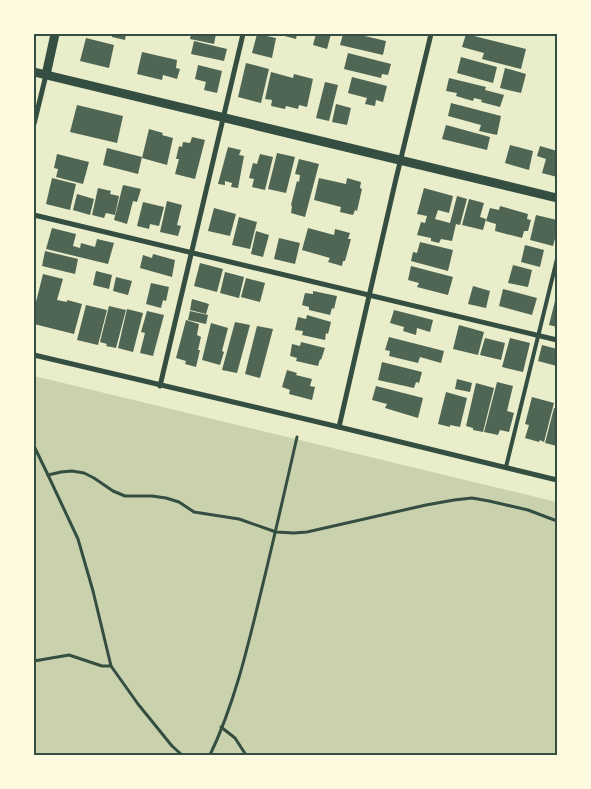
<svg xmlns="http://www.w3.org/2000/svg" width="591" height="789" viewBox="0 0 591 789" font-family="Barlow,sans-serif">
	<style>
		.green { fill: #cad2ad }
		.building { fill: #4f6655 }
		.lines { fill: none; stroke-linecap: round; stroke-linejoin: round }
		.path { stroke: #344e41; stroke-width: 3 }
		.service { stroke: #344e41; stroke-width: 4 }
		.minor { stroke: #344e41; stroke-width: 5 }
		.tertiary { stroke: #344e41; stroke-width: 9 }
		.neatline { fill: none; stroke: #344e41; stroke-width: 2 }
	</style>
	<rect width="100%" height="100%" fill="#e9edc9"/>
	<polygon class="green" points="34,376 557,502 557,755 34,755"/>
	<g class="building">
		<polygon points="112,34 126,34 125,40 112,37"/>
		<polygon points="191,34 216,34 214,44 190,39"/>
		<polygon points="257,34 276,38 272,58 252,53"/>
		<polygon points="277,34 297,34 296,39"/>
		<polygon points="316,34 331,34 327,49 313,45"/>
		<polygon points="343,34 356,34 386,41 383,55 340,45"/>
		<polygon points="466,34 526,49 521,69 482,59 484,53 462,47"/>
		<polygon points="86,38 114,45 109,68 80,61"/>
		<polygon points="194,41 227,49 224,61 191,54"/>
		<polygon points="142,52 177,60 176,68 180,69 177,79 163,75 162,80 137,74"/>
		<polygon points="348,53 391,64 388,75 382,74 381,78 344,69"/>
		<polygon points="461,57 497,67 493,83 457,73"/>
		<polygon points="246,63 269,69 261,103 238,97"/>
		<polygon points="198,65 222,71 217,93 204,90 206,82 195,79"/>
		<polygon points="505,68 526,74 521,93 500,88"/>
		<polygon points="271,72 293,78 294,74 313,79 307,107 299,105 298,109 286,106 285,109 271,106 272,100 265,99"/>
		<polygon points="352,77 387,86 383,102 376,100 375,106 365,104 367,98 348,93"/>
		<polygon points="449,78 486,87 485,90 504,95 500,107 481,102 482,100 474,98 473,101 456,96 457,93 446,91"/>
		<polygon points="325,82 338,85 329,121 316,118"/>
		<polygon points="451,103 501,116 497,135 479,131 481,125 448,116"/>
		<polygon points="336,104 351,108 347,125 332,122"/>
		<polygon points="77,105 123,116 117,143 70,132"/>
		<polygon points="446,125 490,137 487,150 442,139"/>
		<polygon points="149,129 163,133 162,135 173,138 167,165 142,158"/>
		<polygon points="192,137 205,140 195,179 175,174 179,159 176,159 179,146 182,147 183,142 190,143"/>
		<polygon points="510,145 533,151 529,170 505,163"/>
		<polygon points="540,146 557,151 557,177 542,173 546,159 537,156"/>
		<polygon points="228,147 241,150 239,155 244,156 238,188 231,187 232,183 225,181 225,185 218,184"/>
		<polygon points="107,148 142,157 138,174 103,165"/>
		<polygon points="277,153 295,157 286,193 268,189"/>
		<polygon points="57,154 89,162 83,184 56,177 58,169 54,168"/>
		<polygon points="260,154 273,157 265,190 252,187 254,179 249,178 253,163 257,164"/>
		<polygon points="299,159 319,164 305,217 291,213 292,206 291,205 297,181 299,182 300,175 295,174"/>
		<polygon points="52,178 76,184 70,210 46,204"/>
		<polygon points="319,178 346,184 347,178 361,182 360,188 362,189 357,211 355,210 353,215 340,212 341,207 314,200"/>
		<polygon points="123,185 141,189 137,202 133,201 127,224 114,220"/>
		<polygon points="98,188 111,191 110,194 119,196 115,215 106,213 104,218 92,215"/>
		<polygon points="424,188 453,196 449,213 438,210 435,219 450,223 457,196 467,199 460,225 456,224 452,241 441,239 439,243 431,241 431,238 417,235 421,222 425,223 427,216 417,214"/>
		<polygon points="77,194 94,199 90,215 73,210"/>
		<polygon points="469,199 484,203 480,217 486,219 483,230 462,225"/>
		<polygon points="167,201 182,205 177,225 181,226 178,236 160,232"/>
		<polygon points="143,202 164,207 159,226 150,224 149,229 137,226"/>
		<polygon points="500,206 528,214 527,219 531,220 528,231 524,231 522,238 495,231 496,224 486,221 490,208 499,210"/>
		<polygon points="214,208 236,214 230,236 208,231"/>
		<polygon points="536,215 557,220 557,231 553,246 530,240"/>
		<polygon points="239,217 257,222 250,249 232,245"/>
		<polygon points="52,228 76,234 73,246 80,248 81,243 95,247 97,239 114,243 108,264 46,249"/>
		<polygon points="308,228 334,235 335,229 350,233 348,239 351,239 345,261 343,261 342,266 328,262 330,258 302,250"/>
		<polygon points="256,231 269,235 263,257 251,254"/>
		<polygon points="279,238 300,243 295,264 274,259"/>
		<polygon points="420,242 453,250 448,271 411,261 413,252 417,253"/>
		<polygon points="525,245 544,250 540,267 521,262"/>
		<polygon points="45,251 78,259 75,274 42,266"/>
		<polygon points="153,254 175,260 172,277 140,268 143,255 152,258"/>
		<polygon points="200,263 223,269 217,292 194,286"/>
		<polygon points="513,265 532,270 528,287 508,283"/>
		<polygon points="411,266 453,277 448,295 417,287 419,283 408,280"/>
		<polygon points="96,271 112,275 109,289 93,285"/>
		<polygon points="225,272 244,277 239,298 220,293"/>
		<polygon points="43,274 63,279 57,300 67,302 67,300 82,304 74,334 34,324 34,306 35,306"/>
		<polygon points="116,277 132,281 128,295 113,291"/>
		<polygon points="246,278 265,283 260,302 241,297"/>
		<polygon points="151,283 169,287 166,301 163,300 161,308 146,304"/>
		<polygon points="473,286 490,291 486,308 468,304"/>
		<polygon points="503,289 537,298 532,315 499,306"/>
		<polygon points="313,291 337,296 334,309 332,308 330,315 309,310 309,307 302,305 305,293 313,294"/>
		<polygon points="557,293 557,327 549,325"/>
		<polygon points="192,299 209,304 206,314 190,310"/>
		<polygon points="86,305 107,310 98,345 77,340"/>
		<polygon points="109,306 126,310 116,348 106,346 107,344 100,342"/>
		<polygon points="127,309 143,313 133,352 118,348"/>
		<polygon points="394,310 433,320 430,332 417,328 416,335 403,331 404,327 390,323"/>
		<polygon points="147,311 164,315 153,356 140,353 145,333 141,332"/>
		<polygon points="190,311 208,315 206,324 188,320"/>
		<polygon points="307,315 331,322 328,334 326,333 325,340 302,335 303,331 295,330 298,317 306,319"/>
		<polygon points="186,320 199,324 197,335 201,337 198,350 200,350 196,367 185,364 186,361 176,358"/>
		<polygon points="235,322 250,325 237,373 222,370"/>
		<polygon points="211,323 228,328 222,351 224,352 220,365 202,360"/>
		<polygon points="459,325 484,332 478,355 453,349"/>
		<polygon points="257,326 273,329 260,378 245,374"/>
		<polygon points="389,337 444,351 441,363 420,357 418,363 389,356 390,351 385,350"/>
		<polygon points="485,338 505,343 501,360 480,355"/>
		<polygon points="510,338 530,343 523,372 502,367"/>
		<polygon points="301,342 325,348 321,360 320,359 318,366 296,361 297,358 290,356 292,344 300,346"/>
		<polygon points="542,345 557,349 557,366 538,361"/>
		<polygon points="382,362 422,372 419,383 416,382 414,388 378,380"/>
		<polygon points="287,370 297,373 296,375 312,379 310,386 315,387 312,400 289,394 290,390 282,387"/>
		<polygon points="457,379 472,383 470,392 455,389"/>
		<polygon points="497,382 513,386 507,411 514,413 509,432 500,430 498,435 484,432"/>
		<polygon points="476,383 494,388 483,432 473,430 473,428 466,426"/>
		<polygon points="376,386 423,398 418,418 385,408 387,404 372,400"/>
		<polygon points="446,392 467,398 460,427 450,425 450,427 438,424"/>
		<polygon points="532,397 554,403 544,442 540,440 539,442 525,438 529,425 525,424"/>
		<polygon points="554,408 557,409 557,446 545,443"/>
	</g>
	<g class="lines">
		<g class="path">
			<polyline points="34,446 48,475 61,472 72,471 84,473 94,478 113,491 125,496 152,496 166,498 179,502 194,512 239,519 276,532 294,533 307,532 426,505 454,500 472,498 489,501 528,510 557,521"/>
			<polyline points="48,475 78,539 93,591 111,666 138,704 172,746 182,755"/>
			<polyline points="34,661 69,655 102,666 111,666"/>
			<polyline points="221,727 235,738 246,755"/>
			<polyline points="36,755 74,755"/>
			<path d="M 210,755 C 234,705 247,650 260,596 C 273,543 285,490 297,437"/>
		</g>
		<polyline class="service" points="506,467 557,259"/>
		<g class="minor">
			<polyline points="34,124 46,75"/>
			<polyline points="34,215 557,340"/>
			<polyline points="34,355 339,427 557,480"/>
			<polyline points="160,386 243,34"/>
			<polyline points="339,427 395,183 431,34"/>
		</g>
		<g class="tertiary">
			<polyline points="34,72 557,198"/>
			<polyline points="46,75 55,34"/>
		</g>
	</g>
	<rect width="591" height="789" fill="none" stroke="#fefae0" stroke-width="70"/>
	<rect x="35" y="35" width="521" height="719" class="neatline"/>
</svg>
